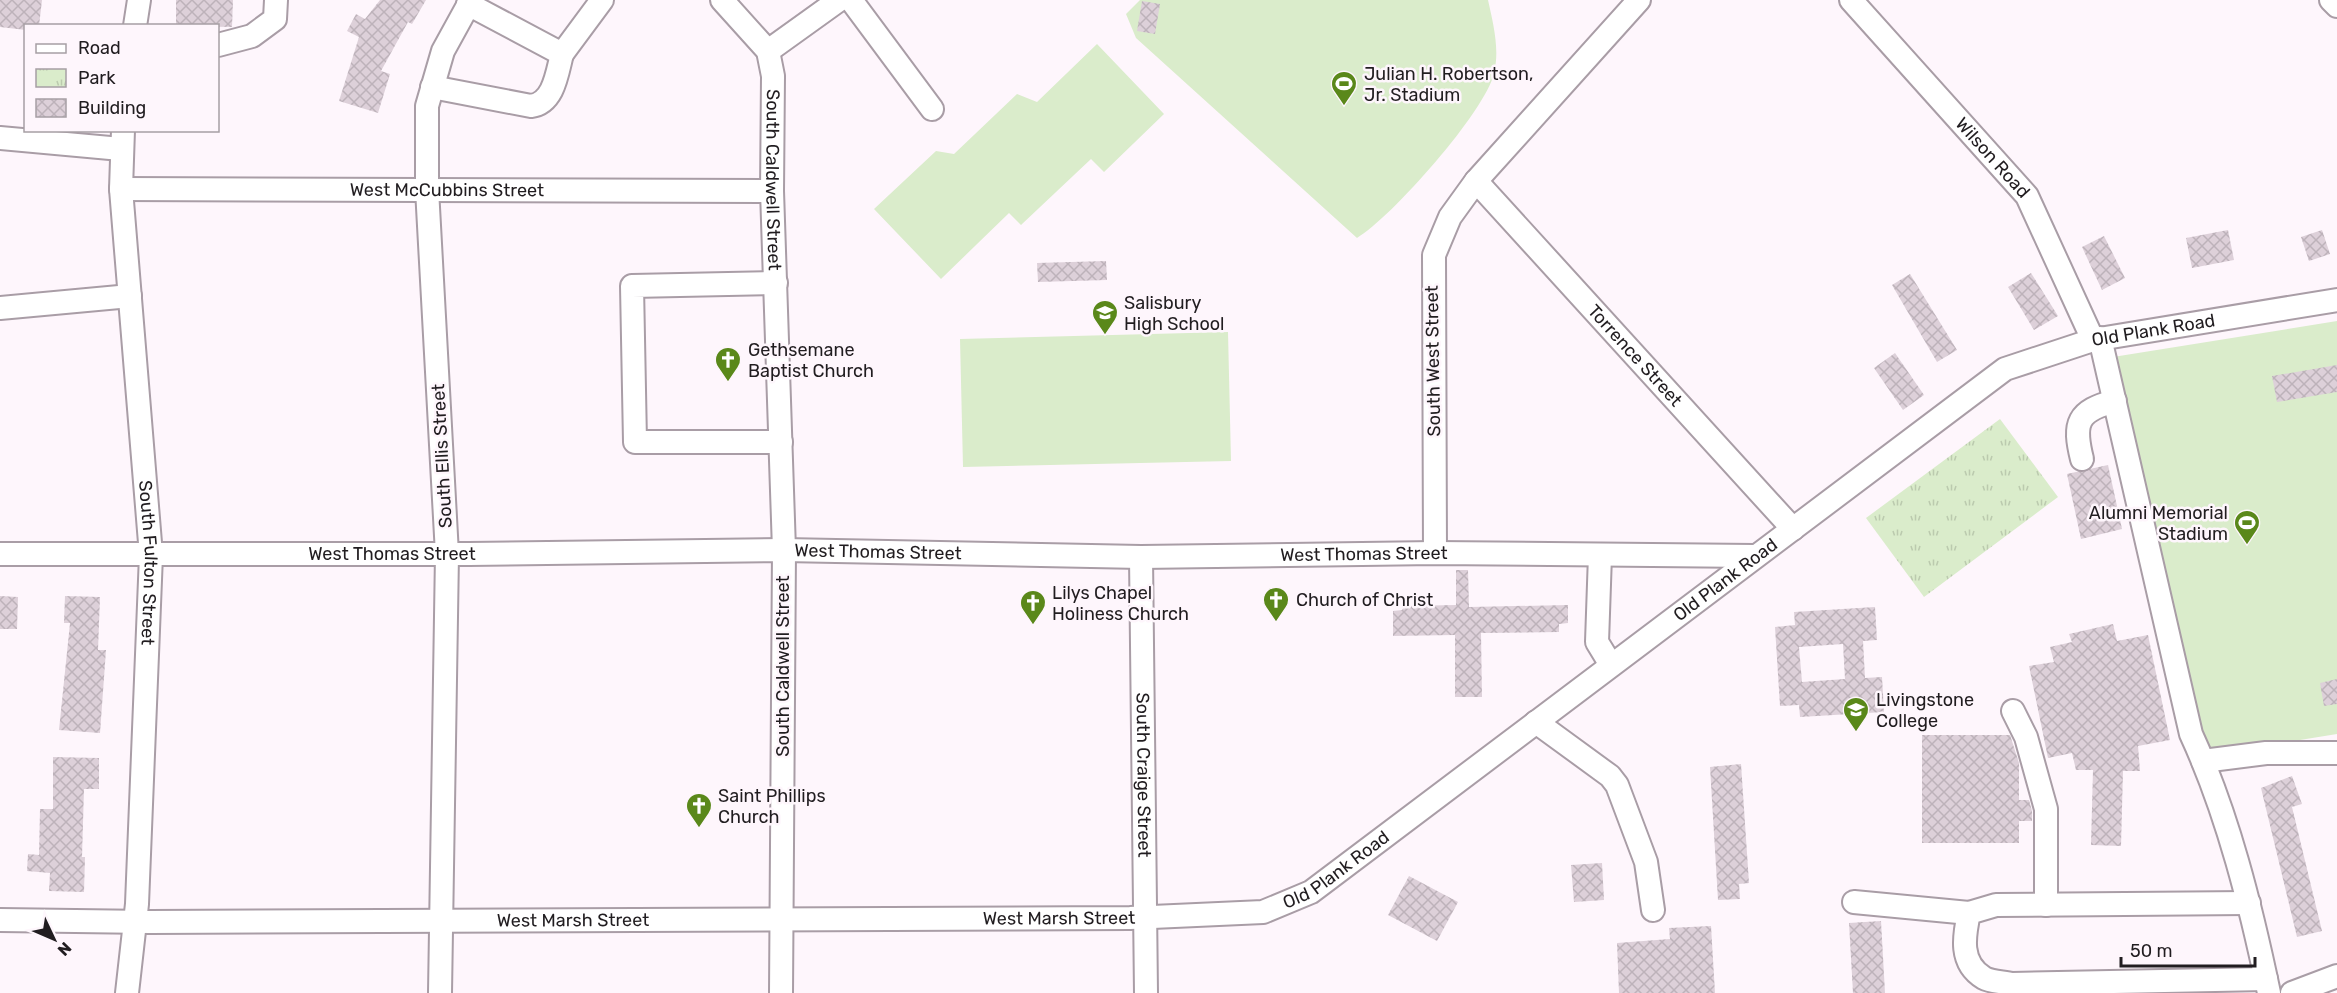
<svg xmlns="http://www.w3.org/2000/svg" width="2337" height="993" viewBox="0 0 2337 993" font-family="Rubik,sans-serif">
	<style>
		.grass { fill: #daeccb }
		.park { fill: url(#park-tufts) }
		.building { fill: url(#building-cross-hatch); fill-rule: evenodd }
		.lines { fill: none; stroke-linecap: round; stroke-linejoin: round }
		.minor-casing { stroke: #a99da6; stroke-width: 26 }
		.minor { stroke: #fff; stroke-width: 22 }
		.labels { text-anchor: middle; stroke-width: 5; stroke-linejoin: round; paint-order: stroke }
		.poi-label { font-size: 18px; fill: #211d20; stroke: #fef6fc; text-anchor: start }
		.street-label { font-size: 18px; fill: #211d20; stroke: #fef6fc }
	</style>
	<defs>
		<pattern id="park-tufts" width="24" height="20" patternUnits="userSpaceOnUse" patternTransform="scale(1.5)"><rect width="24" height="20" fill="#daeccb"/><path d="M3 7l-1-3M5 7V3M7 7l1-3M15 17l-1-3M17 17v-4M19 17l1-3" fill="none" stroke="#bbcaae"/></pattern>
		<pattern id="building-cross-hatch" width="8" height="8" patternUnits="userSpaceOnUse" patternTransform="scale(1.5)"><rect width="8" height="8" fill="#ddd0d9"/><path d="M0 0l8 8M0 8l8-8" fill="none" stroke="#bdb2ba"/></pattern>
	</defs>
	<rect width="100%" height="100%" fill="#fef6fc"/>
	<g class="grass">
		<path d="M 1140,0 L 1488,0 C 1493,23 1500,49 1494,73 C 1486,111 1391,218 1357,238 L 1136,38 L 1126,14 Z"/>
		<polygon points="1097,44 1164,114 1104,172 1091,159 1021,225 1009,213 941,279 874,209 936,151 954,154 1017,94 1037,102"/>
		<polygon points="2337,321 2337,734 2208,755 2113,357"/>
		<polygon points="1228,332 1231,461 963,467 960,339"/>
	</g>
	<polygon class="park" points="2000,419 2058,497 1924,597 1866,518"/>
	<g class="building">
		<polygon points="0,0 42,0 39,26 26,26 26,30 0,27"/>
		<polygon points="176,0 233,0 232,27 176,26"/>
		<polygon points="380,0 426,0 412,24 408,22 381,71 390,74 378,113 339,101 359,37 347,31 356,14 365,19"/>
		<polygon points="1142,1 1160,4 1155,34 1137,31"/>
		<polygon points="2228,230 2234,260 2192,268 2186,238"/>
		<polygon points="2322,230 2330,254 2309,261 2301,237"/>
		<polygon points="2104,236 2125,278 2102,290 2082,247"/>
		<polygon points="1106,261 1107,280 1038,282 1037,263"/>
		<polygon points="2031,273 2058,316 2034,330 2008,287"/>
		<polygon points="1910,274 1957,350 1937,362 1892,285"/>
		<polygon points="1895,353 1924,395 1903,410 1874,368"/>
		<polygon points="2337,365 2337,392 2277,402 2272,376"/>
		<polygon points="2108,465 2122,529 2081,539 2067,474"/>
		<polygon points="1456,570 1468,570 1469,607 1568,605 1568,623 1559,624 1559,632 1481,633 1482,697 1455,697 1455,635 1393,636 1393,611 1402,610 1404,606 1456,605"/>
		<polygon points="0,596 18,597 17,629 0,629"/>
		<polygon points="65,596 100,597 98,650 106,650 100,733 59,730 70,623 64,623"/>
		<path d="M 1875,607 L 1877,640 L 1863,641 L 1865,678 L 1882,677 L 1884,712 L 1800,717 L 1799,705 L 1780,706 L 1775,627 L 1795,625 L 1794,612 ZM 1843,644 L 1845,679 L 1802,682 L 1799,647 Z"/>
		<polygon points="2113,624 2117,641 2148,635 2170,740 2138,746 2140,771 2123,771 2121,846 2091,845 2093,770 2076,770 2072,753 2048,758 2029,666 2054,662 2050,647 2072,642 2069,634"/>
		<polygon points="2337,679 2337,704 2324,706 2320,683"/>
		<polygon points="1922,735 2010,735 2019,763 2019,800 2029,800 2032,811 2032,821 2019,821 2019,843 1922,843"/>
		<polygon points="53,757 99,758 99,789 84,789 82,857 85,857 84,892 49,891 50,873 27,871 28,854 39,855 40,809 53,809"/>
		<polygon points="1741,764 1749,883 1739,884 1740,899 1718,900 1710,767"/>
		<polygon points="2292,776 2302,804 2292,807 2322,931 2297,937 2261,788"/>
		<polygon points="1602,863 1604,900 1574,902 1571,865"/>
		<polygon points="1409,876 1458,902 1437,941 1388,915"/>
		<polygon points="1881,921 1885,993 1853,993 1849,923"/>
		<polygon points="1711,926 1715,993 1619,993 1617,943 1670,939 1669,928"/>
	</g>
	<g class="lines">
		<defs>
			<g id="minor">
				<path id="s1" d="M 722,0 L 768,51 L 773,76 L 772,191 L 784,550 L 781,993"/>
				<polyline points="851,0 932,109"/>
				<path id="s2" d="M 1851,0 L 2027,196 L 2093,340"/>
				<polyline points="2331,0 2337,6"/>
				<polyline points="135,26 139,0"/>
				<polyline points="218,45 252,36 275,19 276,0"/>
				<polyline points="768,51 839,0"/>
				<polyline points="562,54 602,0"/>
				<path d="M 432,87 L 531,106 C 554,103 557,73 562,54 L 468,4"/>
				<path id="s3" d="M 123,130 L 121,189 L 151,555 L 137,904 L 127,993"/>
				<polyline points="0,138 121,149"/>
				<path id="s4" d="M 1476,181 L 1793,529"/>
				<path id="s5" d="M 121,189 L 772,191"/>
				<polyline points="776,283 632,286 635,442 781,442"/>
				<polyline points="0,308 130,296"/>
				<path d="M 2100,338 L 2191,734 C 2228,814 2251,907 2269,993"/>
				<path d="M 2082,459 C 2073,423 2077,411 2115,401"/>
				<polyline points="1435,553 1434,255 1450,217 1476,181 1639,0"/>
				<path id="s6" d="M 0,554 L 469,554 L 784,550 L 1141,557 L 1435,553 L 1755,556"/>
				<polyline points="1600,555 1597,642 1611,665"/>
				<path id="s7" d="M 1141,557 L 1146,993"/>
				<polyline points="2013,711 2026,737 2046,809 2046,905"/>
				<polyline points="1536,722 1610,776 1617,785 1646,862 1653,910"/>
				<polyline points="2203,761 2266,753 2337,753"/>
				<polyline points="1854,902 1969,913"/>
				<path d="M 2249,903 L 1996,905 L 1969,913 C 1964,936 1959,963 1984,978 C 1991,982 2004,982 2012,984 L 2266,979"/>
				<path id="s8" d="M 0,920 L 150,922 L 1130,918 L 1263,912 L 1311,892 L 2005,369 L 2093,340 L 2337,300"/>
				<polyline points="440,993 447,554 427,189 427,106 443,51 471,0"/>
				<polyline points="2292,993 2337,976"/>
			</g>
		</defs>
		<use href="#minor" class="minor-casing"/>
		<use href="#minor" class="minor"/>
	</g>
	<defs>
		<symbol id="stadium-pin" viewBox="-11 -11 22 30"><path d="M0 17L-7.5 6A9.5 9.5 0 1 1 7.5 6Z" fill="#5a881a" stroke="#fef6fc"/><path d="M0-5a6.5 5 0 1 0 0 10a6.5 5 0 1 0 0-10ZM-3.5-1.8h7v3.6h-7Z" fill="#fff"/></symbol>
		<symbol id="school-pin" viewBox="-11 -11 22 30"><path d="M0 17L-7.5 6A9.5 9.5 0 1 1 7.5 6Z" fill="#5a881a" stroke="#fef6fc"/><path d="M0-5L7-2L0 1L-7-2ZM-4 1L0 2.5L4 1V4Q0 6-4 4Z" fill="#fff"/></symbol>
		<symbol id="church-pin" viewBox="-11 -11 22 30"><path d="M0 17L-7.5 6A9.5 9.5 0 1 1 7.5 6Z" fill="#5a881a" stroke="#fef6fc"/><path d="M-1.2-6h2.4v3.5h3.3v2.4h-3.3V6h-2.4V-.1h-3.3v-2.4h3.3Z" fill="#fff"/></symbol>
		<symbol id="university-pin" viewBox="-11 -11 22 30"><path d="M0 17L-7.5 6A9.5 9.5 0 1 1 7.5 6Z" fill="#5a881a" stroke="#fef6fc"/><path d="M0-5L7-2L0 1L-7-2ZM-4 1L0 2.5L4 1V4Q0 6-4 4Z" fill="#fff"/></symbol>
	</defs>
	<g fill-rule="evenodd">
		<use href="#stadium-pin" x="1329" y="69" width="30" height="40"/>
		<use href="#school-pin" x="1090" y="298" width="30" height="40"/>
		<use href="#church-pin" x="713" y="345" width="30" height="40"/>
		<use href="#stadium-pin" x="2232" y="508" width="30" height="40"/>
		<use href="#church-pin" x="1261" y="585" width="30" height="40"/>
		<use href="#church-pin" x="1018" y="588" width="30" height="40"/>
		<use href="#university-pin" x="1841" y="695" width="30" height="40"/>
		<use href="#church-pin" x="684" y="791" width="30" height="40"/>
	</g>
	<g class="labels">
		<g class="poi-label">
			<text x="1364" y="80">Julian H. Robertson,<tspan x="1364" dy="21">Jr. Stadium</tspan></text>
			<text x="1124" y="309">Salisbury<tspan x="1124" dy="21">High School</tspan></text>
			<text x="748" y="356">Gethsemane<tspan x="748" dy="21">Baptist Church</tspan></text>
			<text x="2228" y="519" text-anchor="end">Alumni Memorial<tspan x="2228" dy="21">Stadium</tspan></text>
			<text x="1052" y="599">Lilys Chapel<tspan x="1052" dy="21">Holiness Church</tspan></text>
			<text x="1296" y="606">Church of Christ</text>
			<text x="1876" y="706">Livingstone<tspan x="1876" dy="21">College</tspan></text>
			<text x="718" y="802">Saint Phillips<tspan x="718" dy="21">Church</tspan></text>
		</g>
		<g class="street-label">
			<text dy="6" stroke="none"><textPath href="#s2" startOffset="212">Wilson Road</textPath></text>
			<text dy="6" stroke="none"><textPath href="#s1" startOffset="198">South Caldwell Street</textPath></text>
			<text dy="6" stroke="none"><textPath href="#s5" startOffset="326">West McCubbins Street</textPath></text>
			<text dy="6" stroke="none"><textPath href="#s8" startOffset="2338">Old Plank Road</textPath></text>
			<text dy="6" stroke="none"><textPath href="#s4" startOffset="236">Torrence Street</textPath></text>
			<text transform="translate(1433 361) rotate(-91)" y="6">South West Street</text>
			<text transform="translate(442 456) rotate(-93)" y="6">South Ellis Street</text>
			<text dy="6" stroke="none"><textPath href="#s6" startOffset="878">West Thomas Street</textPath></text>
			<text dy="6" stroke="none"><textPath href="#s6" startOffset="392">West Thomas Street</textPath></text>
			<text dy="6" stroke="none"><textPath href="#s6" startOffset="1364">West Thomas Street</textPath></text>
			<text dy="6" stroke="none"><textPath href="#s3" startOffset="434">South Fulton Street</textPath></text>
			<text dy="6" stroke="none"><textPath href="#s8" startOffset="1834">Old Plank Road</textPath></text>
			<text transform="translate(783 666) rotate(-90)" y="6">South Caldwell Street</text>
			<text dy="6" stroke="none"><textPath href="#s7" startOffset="218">South Craige Street</textPath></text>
			<text dy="6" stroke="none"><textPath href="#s8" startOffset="1348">Old Plank Road</textPath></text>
			<text dy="6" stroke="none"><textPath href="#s8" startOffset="1059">West Marsh Street</textPath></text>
			<text dy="6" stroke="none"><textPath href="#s8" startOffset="573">West Marsh Street</textPath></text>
		</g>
	</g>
	<rect x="24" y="24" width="195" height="108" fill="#fef6fc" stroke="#a69fa4" stroke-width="1.5"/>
	<rect x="36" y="44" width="30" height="9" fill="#ffffff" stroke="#a69fa4" stroke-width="1.5"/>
	<text x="78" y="54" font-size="18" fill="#211d20">Road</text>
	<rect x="36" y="69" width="30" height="18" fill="url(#park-tufts)" stroke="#a69fa4" stroke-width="1.5"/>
	<text x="78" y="84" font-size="18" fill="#211d20">Park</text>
	<rect x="36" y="99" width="30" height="18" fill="url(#building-cross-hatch)" stroke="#a69fa4" stroke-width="1.5"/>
	<text x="78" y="114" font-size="18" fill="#211d20">Building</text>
	<g transform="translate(54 939) rotate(134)" stroke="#fef6fc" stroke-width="4.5" paint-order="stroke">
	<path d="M0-4.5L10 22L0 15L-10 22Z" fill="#211d20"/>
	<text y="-9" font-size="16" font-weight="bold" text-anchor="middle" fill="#211d20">N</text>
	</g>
	<path d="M2121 957v9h134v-9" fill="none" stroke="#211d20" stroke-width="3"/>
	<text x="2130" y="957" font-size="18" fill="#211d20" stroke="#fef6fc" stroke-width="4.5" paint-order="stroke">50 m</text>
</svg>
